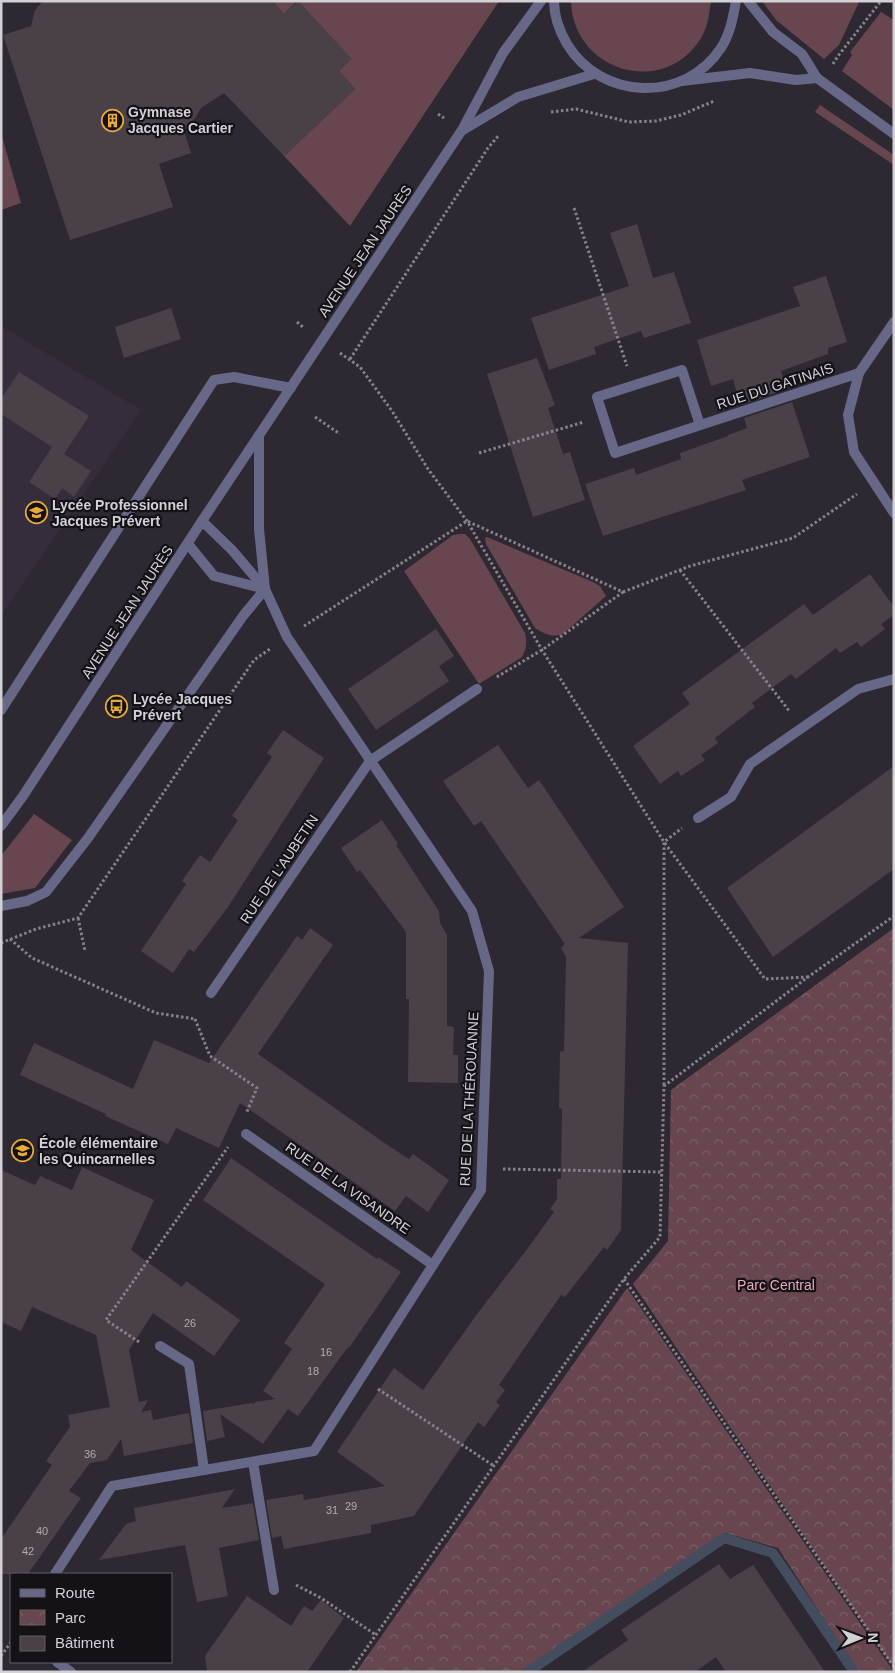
<svg xmlns="http://www.w3.org/2000/svg" width="895" height="1673" viewBox="0 0 895 1673" font-family="Arial,sans-serif">
	<style>
		.built { fill: #352c3c }
		.grass { fill: #67464f }
		.park { fill: url(#park-crowns) }
		.lines { fill: none; stroke-linecap: round; stroke-linejoin: round }
		.stream { stroke: #434d5e; stroke-width: 10 }
		.building { fill: #4a4048 }
		.path { stroke: #86828a; stroke-width: 3; stroke-dasharray: 2.5 2.5; stroke-linecap: butt }
		.service { stroke: #676888; stroke-width: 10 }
		.minor { stroke: #676888; stroke-width: 10 }
		.tertiary { stroke: #676888; stroke-width: 10 }
		.labels { text-anchor: middle; stroke-width: 4.5; stroke-linejoin: round; paint-order: stroke }
		.number-label { font-size: 11px; fill: #b1acb2 }
		.poi-label { font-size: 14px; font-weight: bold; fill: #d3d0d6; stroke: #141217; text-anchor: start }
		.street-label { font-size: 14px; fill: #d3d0d6; stroke: #141217 }
		.park-label { font-size: 14px; fill: #eba9bb; stroke: #141217 }
	</style>
	<defs>
		<pattern id="park-crowns" width="20" height="18" patternUnits="userSpaceOnUse" patternTransform="scale(1.25)"><rect width="20" height="18" fill="#67464f"/><path d="M2 6a3 3 0 1 1 6 0M12 15a3 3 0 1 1 6 0" fill="none" stroke="#7c6068"/></pattern>
	</defs>
	<rect width="100%" height="100%" fill="#2d2832"/>
	<polygon class="built" points="1,326 141,410 1,616"/>
	<g class="grass">
		<polygon points="272,1 297,1 284,14"/>
		<polygon points="298,1 499,1 350,226 284,156 355,89 339,71 351,59"/>
		<path d="M 571,1 L 711,1 C 709,16 707,32 697,44 C 656,98 572,67 571,1 Z"/>
		<polygon points="762,1 859,1 859,2 839,45 824,59 776,20"/>
		<polygon points="881,12 894,20 894,110 842,71 852,55 850,52"/>
		<polygon points="820,105 894,155 894,165 815,112"/>
		<polygon points="1,133 21,203 1,210"/>
		<path d="M 460,534 L 465,534 L 470,539 L 525,633 C 527,642 527,648 522,657 L 479,684 L 404,571 L 453,535 Z"/>
		<path d="M 487,537 L 593,582 L 600,586 L 606,596 L 563,634 C 553,638 544,634 535,628 L 486,544 L 485,538 Z"/>
		<polygon points="34,814 72,840 35,888 1,894 1,856"/>
	</g>
	<g class="park">
		<polygon points="894,928 894,1668 633,1284 668,1241 671,1090"/>
		<polygon points="627,1288 894,1672 858,1672 778,1548 725,1533 520,1672 356,1672"/>
	</g>
	<g class="lines">
		<polyline class="stream" points="528,1672 724,1538 773,1553 854,1672"/>
	</g>
	<g class="building">
		<polygon points="43,1 272,1 284,14 298,1 352,59 339,71 355,89 284,156 224,93 201,108 196,117 184,131 191,153 159,164 173,207 70,240 3,35 31,26 35,10"/>
		<polygon points="637,224 653,278 674,272 691,323 644,338 641,331 594,347 596,354 549,370 531,318 629,286 610,233"/>
		<polygon points="826,276 847,342 828,348 828,354 781,371 787,389 740,405 733,379 711,386 697,340 800,306 793,287"/>
		<polygon points="171,308 181,339 124,358 115,327"/>
		<polygon points="537,358 555,405 548,408 563,454 570,452 585,500 533,517 487,374"/>
		<polygon points="19,372 89,416 64,454 91,471 74,497 62,488 55,499 29,482 52,447 1,414 1,399"/>
		<polygon points="792,402 810,457 742,480 746,490 603,536 585,484 634,468 636,475 681,459 680,453 728,436 728,435 747,428 744,418"/>
		<polygon points="870,574 894,607 894,615 881,624 885,629 861,647 857,642 840,653 836,648 796,679 791,674 752,703 755,707 715,738 718,743 701,755 705,760 681,776 678,771 660,784 633,746 690,704 682,693 804,604 813,615"/>
		<polygon points="436,629 454,656 439,666 449,681 376,730 348,689"/>
		<polygon points="283,730 324,758 228,907 194,952 189,949 173,973 141,951 186,884 182,881 200,855 210,862 238,820 232,816 272,757 267,753"/>
		<polygon points="498,745 528,788 539,780 624,907 579,938 628,943 621,1230 607,1250 604,1247 565,1297 561,1295 499,1385 505,1390 496,1402 500,1405 484,1427 478,1422 414,1516 371,1525 371,1533 284,1549 281,1536 272,1538 266,1500 303,1494 304,1500 385,1486 337,1452 394,1368 423,1390 477,1314 525,1252 554,1212 550,1209 557,1199 557,1179 561,1179 562,1109 559,1108 560,1052 564,1051 566,957 561,948 565,944 481,821 474,826 443,781"/>
		<polygon points="894,766 894,869 773,957 727,888"/>
		<polygon points="382,820 398,844 396,845 439,911 440,923 447,935 447,1026 454,1027 453,1055 458,1055 458,1083 408,1082 409,999 406,999 406,932 360,870 357,872 341,848"/>
		<polygon points="310,928 333,945 258,1054 386,1144 409,1159 413,1154 449,1180 428,1212 406,1196 395,1211 240,1103 219,1148 176,1128 168,1144 105,1116 106,1114 20,1075 34,1043 133,1089 154,1040 209,1063 297,936 302,940"/>
		<polygon points="231,1158 377,1259 378,1257 401,1272 349,1348 348,1347 298,1416 288,1409 263,1444 220,1414 225,1437 207,1441 203,1411 252,1403 254,1404 255,1402 275,1399 263,1391 292,1349 284,1343 325,1284 203,1200"/>
		<polygon points="82,1167 154,1200 131,1250 182,1287 186,1281 240,1320 214,1356 153,1313 129,1350 139,1402 148,1400 141,1412 151,1410 153,1420 189,1413 193,1443 124,1456 121,1439 107,1460 90,1463 69,1491 81,1498 28,1574 1,1574 1,1539 52,1465 46,1461 70,1427 68,1415 110,1407 96,1335 32,1307 21,1331 1,1322 1,1170 35,1185 40,1176 72,1190"/>
		<polygon points="235,1489 222,1508 253,1503 259,1540 219,1548 228,1596 197,1602 185,1545 99,1560 126,1524 136,1521 134,1508"/>
		<polygon points="719,1564 730,1579 753,1565 825,1672 726,1672 716,1657 695,1672 582,1672 628,1640 621,1630"/>
		<polygon points="247,1596 291,1626 304,1606 312,1611 321,1600 344,1618 307,1672 207,1672 205,1656"/>
	</g>
	<g class="lines">
		<g class="path">
			<polyline points="833,64 838,56 881,1"/>
			<polyline points="551,112 576,109 629,122 656,121 681,115 714,101"/>
			<polyline points="438,114 444,118"/>
			<polyline points="574,208 627,366"/>
			<polyline points="297,322 304,328"/>
			<polyline points="340,353 360,367 392,411 428,469 467,521 542,650 664,842 765,979 808,977"/>
			<polyline points="350,359 488,148 499,135"/>
			<polyline points="315,417 340,434"/>
			<polyline points="479,453 584,422"/>
			<polyline points="680,570 790,712"/>
			<polyline points="623,592 690,566 793,538 857,494"/>
			<polyline points="304,626 467,521 623,592 542,650 495,678"/>
			<polyline points="78,918 85,951"/>
			<polyline points="10,939 32,958 156,1013 195,1019"/>
			<polyline points="1,943 36,929 78,918 254,660 270,649"/>
			<polyline points="195,1019 210,1056 257,1088 246,1114"/>
			<polyline points="664,1085 664,842 682,828"/>
			<polyline points="503,1169 662,1172"/>
			<polyline points="624,1279 894,1667"/>
			<polyline points="139,1342 106,1320 228,1147"/>
			<polyline points="378,1389 494,1466"/>
			<polyline points="296,1585 321,1598 376,1635"/>
			<polyline points="1,1656 11,1642"/>
			<polyline points="350,1672 624,1279 660,1237 664,1086 808,977 894,916"/>
		</g>
		<g class="service">
			<polyline points="1,906 27,901 46,892 88,838 243,616 265,589"/>
			<polyline points="246,1134 433,1265"/>
			<polyline points="160,1346 189,1364 204,1470"/>
			<polyline points="253,1462 274,1590"/>
		</g>
		<g class="minor">
			<polyline points="748,1 773,32 802,54 817,78 894,134"/>
			<polyline points="682,81 750,73 796,80 817,78"/>
			<polyline points="894,322 859,373 848,415 854,452 894,513"/>
			<polyline points="700,425 682,370 597,397 615,453 859,373"/>
			<polyline points="259,435 259,529 265,589"/>
			<polyline points="188,544 214,576 265,589"/>
			<polyline points="1,710 214,380 234,377 291,388"/>
			<polyline points="698,818 731,797 750,764 858,689 894,679"/>
			<polyline points="211,993 370,761 477,689"/>
			<polyline points="55,1574 112,1486 314,1451 481,1190 489,971 472,911 287,637 265,589 232,550 202,521"/>
			<polyline points="57,1662 71,1672"/>
		</g>
		<g class="tertiary">
			<path d="M 554,1 C 554,16 560,32 567,44 C 601,100 684,104 721,48 C 730,34 733,18 736,1"/>
			<polyline points="463,130 518,97 594,74"/>
			<polyline points="1,826 23,796 202,521 462,130 503,53 541,1"/>
		</g>
	</g>
	<defs>
		<symbol id="building-ring" viewBox="-11 -11 22 22"><circle r="9.5" fill="#141217" stroke="#e8ab37" stroke-width="1.5"/><path d="M-4-6H4V6H1V3H-1V6H-4ZM-2.5-4.3h1.7v1.8h-1.7ZM.8-4.3h1.7v1.8H.8ZM-2.5-1h1.7V.8h-1.7ZM.8-1h1.7V.8H.8Z" fill="#e8ab37"/></symbol>
		<symbol id="school-ring" viewBox="-11 -11 22 22"><circle r="9.5" fill="#141217" stroke="#e8ab37" stroke-width="1.5"/><path d="M0-5L7-2L0 1L-7-2ZM-4 1L0 2.5L4 1V4Q0 6-4 4Z" fill="#e8ab37"/></symbol>
		<symbol id="bus-ring" viewBox="-11 -11 22 22"><circle r="9.5" fill="#141217" stroke="#e8ab37" stroke-width="1.5"/><path d="M-5-6H5V4H4V6H2V4H-2V6H-4V4H-5ZM-3.5-4V0h7V-4ZM-3.5 1.2v1.5H-2V1.2ZM2 1.2v1.5H3.5V1.2Z" fill="#e8ab37"/></symbol>
	</defs>
	<g fill-rule="evenodd">
		<use href="#building-ring" x="100" y="108" width="25" height="25"/>
		<use href="#school-ring" x="24" y="500" width="25" height="25"/>
		<use href="#bus-ring" x="104" y="694" width="25" height="25"/>
		<use href="#school-ring" x="10" y="1138" width="25" height="25"/>
	</g>
	<g class="labels">
		<g class="number-label">
			<text x="190" y="1327">26</text>
			<text x="326" y="1356">16</text>
			<text x="313" y="1375">18</text>
			<text x="90" y="1458">36</text>
			<text x="351" y="1510">29</text>
			<text x="332" y="1514">31</text>
			<text x="42" y="1535">40</text>
			<text x="28" y="1555">42</text>
		</g>
		<g class="poi-label">
			<text x="128" y="117">Gymnase<tspan x="128" dy="16">Jacques Cartier</tspan></text>
			<text x="52" y="510">Lycée Professionnel<tspan x="52" dy="16">Jacques Prévert</tspan></text>
			<text x="133" y="704">Lycée Jacques<tspan x="133" dy="16">Prévert</tspan></text>
			<text x="39" y="1148">École élémentaire<tspan x="39" dy="16">les Quincarnelles</tspan></text>
		</g>
		<g class="street-label">
			<text transform="translate(365 251) rotate(-56)" y="5">AVENUE JEAN JAURÈS</text>
			<text transform="translate(775 386) rotate(-18)" y="5">RUE DU GATINAIS</text>
			<text transform="translate(127 612) rotate(-57)" y="5">AVENUE JEAN JAURÈS</text>
			<text transform="translate(279 869) rotate(-56)" y="5">RUE DE L'AUBETIN</text>
			<text transform="translate(469 1099) rotate(-87)" y="5">RUE DE LA THÉROUANNE</text>
			<text transform="translate(348 1188) rotate(35)" y="5">RUE DE LA VISANDRE</text>
		</g>
		<g class="park-label">
			<text x="776" y="1290">Parc Central</text>
		</g>
	</g>
	<rect width="895" height="1673" fill="none" stroke="#d3d0d6" stroke-width="5"/>
	<rect x="10" y="1573" width="162" height="90" fill="#141217" stroke="#605e63"/>
	<rect x="20" y="1589" width="25" height="8" fill="#676888" stroke="#605e63"/>
	<text x="55" y="1598" font-size="15" fill="#d3d0d6">Route</text>
	<rect x="20" y="1610" width="25" height="15" fill="url(#park-crowns)" stroke="#605e63"/>
	<text x="55" y="1623" font-size="15" fill="#d3d0d6">Parc</text>
	<rect x="20" y="1636" width="25" height="15" fill="#4a4048" stroke="#605e63"/>
	<text x="55" y="1648" font-size="15" fill="#d3d0d6">Bâtiment</text>
	<g transform="translate(860 1638) rotate(89)" stroke="#141217" stroke-width="4" paint-order="stroke">
	<path d="M0-4L9 19L0 12L-9 19Z" fill="#d3d0d6"/>
	<text y="-8" font-size="14" font-weight="bold" text-anchor="middle" fill="#d3d0d6">N</text>
	</g>
</svg>
